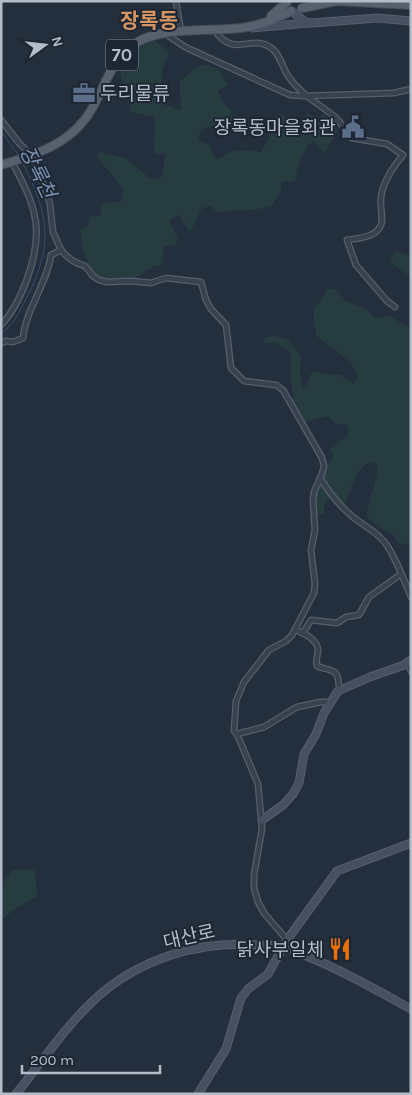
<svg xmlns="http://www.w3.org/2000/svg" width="412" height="1095" viewBox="0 0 412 1095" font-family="Karla,'Noto Sans KR',sans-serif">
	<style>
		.green { fill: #263c3f }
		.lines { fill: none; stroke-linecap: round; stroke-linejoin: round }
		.stream { stroke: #394c67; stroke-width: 1 }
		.street-casing { stroke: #565f6c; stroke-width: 7 }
		.secondary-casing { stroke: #565f6c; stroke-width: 9 }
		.primary-casing { stroke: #414a57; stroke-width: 10 }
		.street { stroke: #38414e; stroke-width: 4.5 }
		.secondary { stroke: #465061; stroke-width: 7 }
		.primary { stroke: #56606e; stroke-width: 8 }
		.labels { text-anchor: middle; stroke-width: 4; stroke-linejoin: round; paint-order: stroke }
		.shield { fill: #1d2633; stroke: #878f9c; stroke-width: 1 }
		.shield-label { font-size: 18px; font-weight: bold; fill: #b4bcc9 }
		.poi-label { font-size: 19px; fill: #b4bcc9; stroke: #1d2633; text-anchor: end }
		.street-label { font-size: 19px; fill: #b4bcc9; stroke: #1d2633 }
		.water-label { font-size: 20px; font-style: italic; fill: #7c92b1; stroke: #1d2633 }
		.quarter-label { font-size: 21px; font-weight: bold; fill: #d59563; stroke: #1d2633 }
	</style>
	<rect width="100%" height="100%" fill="#242f3e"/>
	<g class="green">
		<path d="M 155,40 L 169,54 L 162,70 L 163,104 L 181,110 L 180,82 L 195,68 L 205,64 L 218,69 L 229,86 L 218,90 L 224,104 L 231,109 L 232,122 L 201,129 L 198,140 L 209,145 L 216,160 C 232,148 242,150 261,152 L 281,114 L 300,124 L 308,113 L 318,119 L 323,114 L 334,123 L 338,132 L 324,153 L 313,141 C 301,151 298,167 295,181 L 282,182 L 281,190 L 271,207 L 251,210 L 217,212 L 211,206 L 202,208 L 190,232 L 179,215 L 169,221 L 178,237 L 176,244 L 164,247 L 162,265 L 154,266 L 132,280 L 99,279 C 85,262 82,251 80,229 L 88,226 L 89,217 L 101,215 L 101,204 L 121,201 L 124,190 L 97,157 L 99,152 L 125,158 L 151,179 L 162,177 L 166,154 L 154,154 L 155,117 L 131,112 L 119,68 C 129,55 137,44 155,40 Z"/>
		<polygon points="396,251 411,255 411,278 390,262"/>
		<path d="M 334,288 L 347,302 L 363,307 L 375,318 L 390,316 L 411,329 L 411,546 L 399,543 L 392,534 L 378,527 L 366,516 L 377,474 L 377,467 L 374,463 L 366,464 L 358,472 L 345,503 L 331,497 L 324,505 L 325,514 L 317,515 L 311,510 C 308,478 317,479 334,456 L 329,450 L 348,435 L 348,427 L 345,424 L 337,424 L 327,416 L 300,424 L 294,413 L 293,393 L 291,379 L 291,353 L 276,342 L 264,343 L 265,338 L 274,335 L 289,340 L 301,357 L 300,372 L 302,387 L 306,387 L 311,374 L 313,371 L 330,375 L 340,374 L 354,384 L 358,376 L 351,363 L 317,336 L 314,322 L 314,308 L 321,301 L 326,290 Z"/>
		<polygon points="35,869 37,896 15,909 1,920 1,885 13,870"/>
	</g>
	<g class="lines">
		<g class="stream">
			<polyline points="1,131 19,156"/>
			<path d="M 1,334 C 16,322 18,313 27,297 C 54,244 49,213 22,162"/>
		</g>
		<defs>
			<g id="street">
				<polyline points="176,1 181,32"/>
				<path d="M 214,30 C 235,59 249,34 270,47 C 280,53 282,67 288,76 C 301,95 318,103 335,117 C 342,123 345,132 352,138 L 387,144 L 403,155 C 393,167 383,181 381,197 C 380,205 382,213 382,221 C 380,237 360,238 347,240 L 356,265 L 387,301 L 395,307"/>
				<polyline points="166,34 185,47 290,95 305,96 394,93 411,89"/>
				<path d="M 1,120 L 19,143 L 32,156 L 45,188 L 50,204 L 53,232 L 61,250 L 51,255 C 47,284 25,311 23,338 L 13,342 L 6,341 L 1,343"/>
				<path d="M 61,250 C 68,258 74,263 85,266 L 93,276 L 99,280 L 107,282 L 131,281 L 151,283 L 166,278 L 201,282 L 206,300 L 211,309 L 226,325 L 231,368 L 244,381 L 276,385 L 283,390 L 322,458 L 324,466 L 322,474 L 314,492 L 313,501 L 315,530 L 311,550 L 315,584 L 314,593 L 292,635 L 286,641 L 269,650 L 244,682 L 236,701 L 234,731 L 237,734 L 258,784 L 262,829 L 254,875 L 254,888 L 258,902 L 264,913 L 287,940"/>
				<path d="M 1,325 C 13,313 20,297 26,282 C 45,231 37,208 12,162"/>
				<path d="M 320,478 C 329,492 339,506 353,517 C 364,526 378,532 386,544 C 397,560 404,580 411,597"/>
				<path d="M 295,629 C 303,634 317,638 318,650 C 318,656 315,659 317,666 C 325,670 336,668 338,678 C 339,683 338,685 340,690"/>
				<polyline points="303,633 311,620 337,623 346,617 359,615 369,597 401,574"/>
				<polyline points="407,662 411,671"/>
				<polyline points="237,734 264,727 297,707 321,702 331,702"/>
			</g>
			<g id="secondary">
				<polyline points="293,12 305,22"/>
				<polyline points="305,22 311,23 378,18 411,21"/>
				<polyline points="252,28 309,23"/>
				<polyline points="262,820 283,805 293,794 299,783 304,754 316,734 324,713 338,691 370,677 404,665 411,660"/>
				<path d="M 16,1094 C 41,1063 65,1027 94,1000 C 138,959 199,940 258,945 C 267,945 277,945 285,947 C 296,950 306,956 316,960 C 349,974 380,992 411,1009"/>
				<polyline points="198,1094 226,1049 241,998 248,989 268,974 287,940 337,871 411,843"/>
			</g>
			<g id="primary">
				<polyline points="302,8 337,1 411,5"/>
				<polyline points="271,16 287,2"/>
				<path d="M 1,165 C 39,154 75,142 94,105 C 106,83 113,57 136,43 C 162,26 210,32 241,28 C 257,26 276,19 291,11"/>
			</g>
		</defs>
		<use href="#street" class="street-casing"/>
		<use href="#secondary" class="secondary-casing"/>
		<use href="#primary" class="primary-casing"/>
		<use href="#street" class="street"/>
		<use href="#secondary" class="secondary"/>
		<use href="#primary" class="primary"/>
	</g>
	<defs>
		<symbol id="office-bare" viewBox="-9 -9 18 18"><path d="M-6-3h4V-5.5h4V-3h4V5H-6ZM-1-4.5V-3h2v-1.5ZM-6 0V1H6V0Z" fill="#5c6f8a" stroke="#1d2633" stroke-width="2.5" paint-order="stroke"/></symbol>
		<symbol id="civic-bare" viewBox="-9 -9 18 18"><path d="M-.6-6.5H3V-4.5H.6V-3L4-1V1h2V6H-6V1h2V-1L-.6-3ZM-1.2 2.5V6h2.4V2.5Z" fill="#5c6f8a" stroke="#1d2633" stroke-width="2.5" paint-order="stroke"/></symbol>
		<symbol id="restaurant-bare" viewBox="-9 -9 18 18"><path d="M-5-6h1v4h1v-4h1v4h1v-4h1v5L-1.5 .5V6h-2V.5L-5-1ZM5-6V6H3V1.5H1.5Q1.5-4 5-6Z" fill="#e8710a" stroke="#1d2633" stroke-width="2.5" paint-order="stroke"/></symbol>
	</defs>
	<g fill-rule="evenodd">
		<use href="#office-bare" x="68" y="77" width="32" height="32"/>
		<use href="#civic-bare" x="337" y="111" width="32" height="32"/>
		<use href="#restaurant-bare" x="324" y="933" width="32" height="32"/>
	</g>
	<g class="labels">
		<rect class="shield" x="106" y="39.5" width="32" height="31" rx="4"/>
		<g class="shield-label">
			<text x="122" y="61">70</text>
		</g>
		<g class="poi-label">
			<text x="100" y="100" text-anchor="start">두리물류</text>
			<text x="336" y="134">장록동마을회관</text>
			<text x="324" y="956">닭사부일체</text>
		</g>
		<g class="street-label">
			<text transform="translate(189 936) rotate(-13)" y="7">대산로</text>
		</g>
		<g class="water-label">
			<text transform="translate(38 172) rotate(64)" y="7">장록천</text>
		</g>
		<g class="quarter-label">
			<text x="149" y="28">장록동</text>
		</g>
	</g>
	<rect width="412" height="1095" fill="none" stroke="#b4bcc9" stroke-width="5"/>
	<g transform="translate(45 45) rotate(75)" stroke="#1d2633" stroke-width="4" paint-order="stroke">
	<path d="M0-4L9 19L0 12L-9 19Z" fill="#b4bcc9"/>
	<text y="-8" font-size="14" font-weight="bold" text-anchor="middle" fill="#b4bcc9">N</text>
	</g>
	<path d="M22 1065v8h138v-8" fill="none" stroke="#b4bcc9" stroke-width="2.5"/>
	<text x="30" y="1065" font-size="15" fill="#b4bcc9" stroke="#1d2633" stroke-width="4" paint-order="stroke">200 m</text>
</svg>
